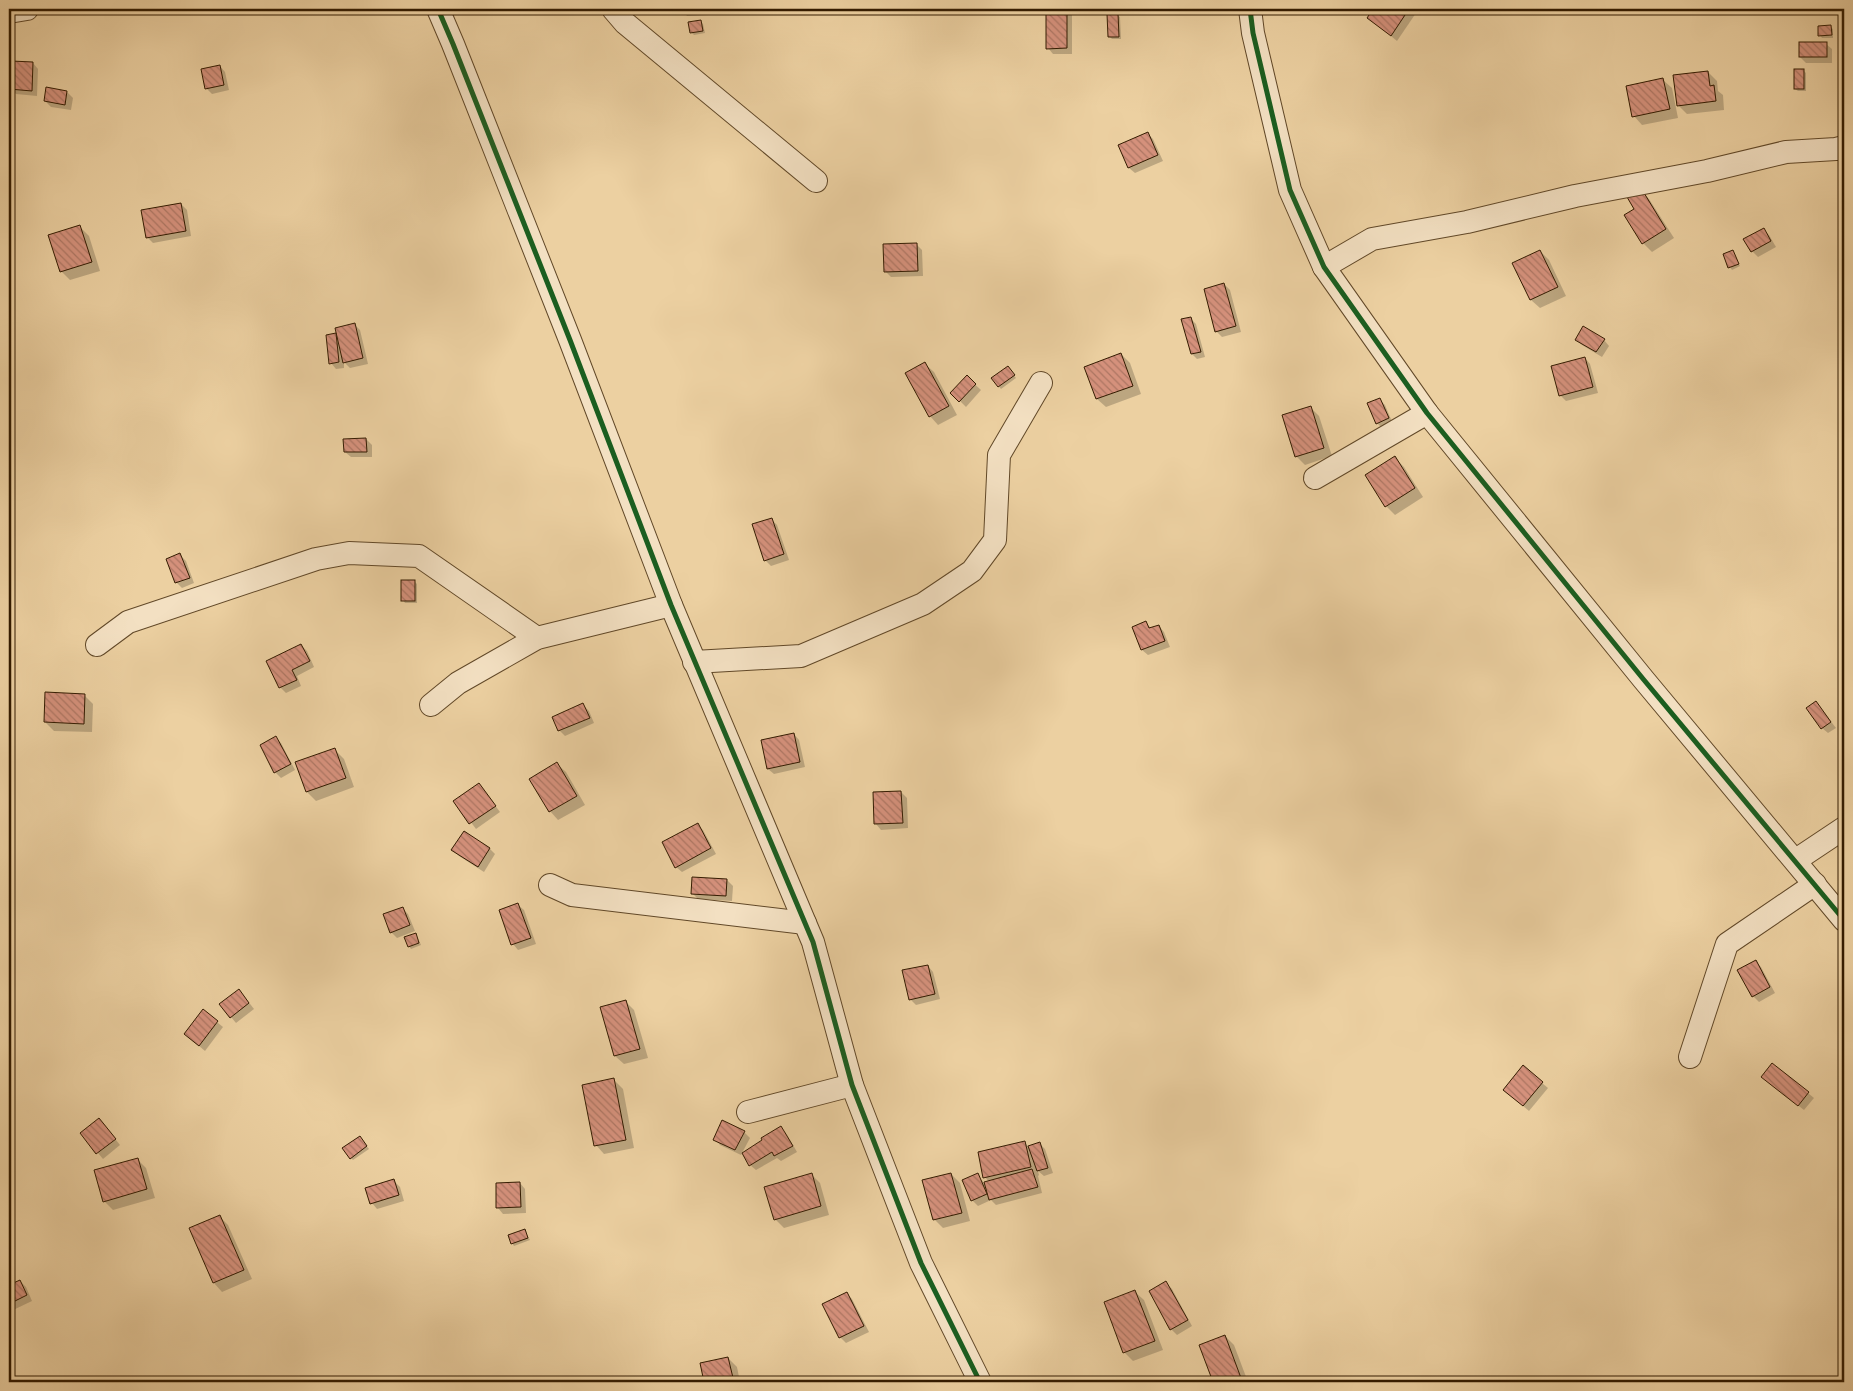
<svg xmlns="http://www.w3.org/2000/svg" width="1853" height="1391" viewBox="0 0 1853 1391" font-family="'Libre Caslon Text',serif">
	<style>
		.shadow { fill: #0003 }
		.building { fill: url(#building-back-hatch); stroke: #331b00 }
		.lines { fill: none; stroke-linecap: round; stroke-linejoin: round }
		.minor-casing { stroke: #614828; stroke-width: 24 }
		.minor { stroke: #f3e0c2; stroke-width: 22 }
		.cycleway-casing { stroke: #f3e0c2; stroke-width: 8 }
		.cycleway { stroke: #1b5e20; stroke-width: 5 }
	</style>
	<defs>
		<pattern id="building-back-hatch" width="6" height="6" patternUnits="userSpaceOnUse" patternTransform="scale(1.25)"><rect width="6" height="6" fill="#d5917c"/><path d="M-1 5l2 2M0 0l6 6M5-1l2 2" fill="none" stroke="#ad7663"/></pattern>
	</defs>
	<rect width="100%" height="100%" fill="#ecd0a1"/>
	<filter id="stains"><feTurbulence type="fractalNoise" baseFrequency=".004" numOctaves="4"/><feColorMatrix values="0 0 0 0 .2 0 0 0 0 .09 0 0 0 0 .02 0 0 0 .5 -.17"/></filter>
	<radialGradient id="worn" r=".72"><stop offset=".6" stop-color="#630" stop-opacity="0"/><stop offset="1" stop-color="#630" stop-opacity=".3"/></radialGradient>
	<g class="shadow">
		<polygon points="681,9 709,9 709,15 687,16"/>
		<polygon points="1047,9 1069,9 1072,12 1072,54 1053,54 1048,48"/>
		<polygon points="1374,9 1412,9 1416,13 1397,41 1369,18"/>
		<polygon points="1117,15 1120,17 1121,39 1112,39 1110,37"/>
		<polygon points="700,21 703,24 705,33 694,35 691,32"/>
		<polygon points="1830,27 1833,29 1833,38 1822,38 1820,35"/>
		<polygon points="1826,44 1832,49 1832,63 1806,63 1800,57"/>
		<polygon points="33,63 38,69 37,96 16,94 11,89"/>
		<polygon points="220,66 225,72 229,90 212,94 206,88"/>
		<polygon points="1803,70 1806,73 1806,91 1798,91 1795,89"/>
		<polygon points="1708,72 1717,81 1718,91 1723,95 1724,110 1687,114 1678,105"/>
		<polygon points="1663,80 1672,88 1678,118 1642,125 1634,116"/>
		<polygon points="47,89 67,92 73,98 71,110 51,107 45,101"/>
		<polygon points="1148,134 1153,139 1163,161 1135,173 1129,168 1119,146"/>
		<polygon points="1641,190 1649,199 1674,238 1652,252 1643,243 1636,209"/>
		<polygon points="181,204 187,210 191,236 153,243 147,237"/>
		<polygon points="80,227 89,236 100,271 70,280 61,271"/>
		<polygon points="1763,229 1769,235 1776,247 1758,257 1752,251 1745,239"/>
		<polygon points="917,245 922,250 923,276 891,277 885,271"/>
		<polygon points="1540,251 1549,260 1566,296 1540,308 1531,300 1514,264"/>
		<polygon points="1732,251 1740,266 1732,270 1730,267"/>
		<polygon points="1224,284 1230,290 1241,332 1222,337 1216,331"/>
		<polygon points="1190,318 1196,324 1205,357 1197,359 1192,354"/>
		<polygon points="354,324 360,330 368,364 350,368 344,362 344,368 336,369 331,363 327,336 338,335"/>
		<polygon points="1576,339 1604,340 1609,346 1602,357 1582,345"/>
		<polygon points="1121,354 1130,363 1141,394 1106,407 1097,399"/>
		<polygon points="1585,358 1590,364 1598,393 1566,401 1560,395"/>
		<polygon points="925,364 934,372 957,415 938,425 930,416"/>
		<polygon points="1010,370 1016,378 1001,389 993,379"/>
		<polygon points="967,377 981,390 966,407 952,393"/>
		<polygon points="1379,399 1385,405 1393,424 1383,429 1377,423"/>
		<polygon points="1310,407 1319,416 1332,456 1305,465 1296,456"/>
		<polygon points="366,439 372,445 372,457 351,457 345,452"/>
		<polygon points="1395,458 1404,467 1423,497 1395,515 1386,506"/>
		<polygon points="771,519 777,525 789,560 771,566 765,560"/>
		<polygon points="180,555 186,561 194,583 182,588 176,582"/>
		<polygon points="414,581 417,584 417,603 405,603 403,600"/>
		<polygon points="1146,623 1152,629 1159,626 1164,632 1170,647 1148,655 1142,650"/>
		<polygon points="301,645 307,651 314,667 297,676 301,686 286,693 280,687"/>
		<polygon points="84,695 93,704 92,732 54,731 45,722"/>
		<polygon points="1816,702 1836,728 1828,733 1822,728"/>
		<polygon points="583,705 589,711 594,723 565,736 559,730 554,718"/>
		<polygon points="794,734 799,740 805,767 774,774 768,769"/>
		<polygon points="276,738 281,743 295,770 281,778 275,772"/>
		<polygon points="335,750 344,759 354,787 316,801 307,792"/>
		<polygon points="557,764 566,772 585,805 558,820 550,811"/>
		<polygon points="479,784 500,812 476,829 455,801"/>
		<polygon points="901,792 907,798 908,828 881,830 876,824 874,794"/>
		<polygon points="697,825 703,830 716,854 682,872 676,867"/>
		<polygon points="490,849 495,854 484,872 459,856 453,850"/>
		<polygon points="727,880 733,886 732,901 698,899 693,894"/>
		<polygon points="518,905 524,910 536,944 518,950 513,944"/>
		<polygon points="402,908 408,914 415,931 397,938 391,932"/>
		<polygon points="416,934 421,945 411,949 409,946"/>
		<polygon points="1755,961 1761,967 1775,993 1759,1002 1753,996"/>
		<polygon points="928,966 933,972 940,999 916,1005 910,999"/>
		<polygon points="244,996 254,1009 236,1023 231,1017"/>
		<polygon points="625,1001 634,1010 648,1058 624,1064 615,1056"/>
		<polygon points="203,1011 223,1027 205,1051 185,1034"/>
		<polygon points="614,1080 623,1089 634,1148 604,1154 596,1145"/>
		<polygon points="1768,1082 1808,1093 1814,1098 1804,1110"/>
		<polygon points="1542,1083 1548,1088 1529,1111 1510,1095"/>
		<polygon points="105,1126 120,1145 103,1159 82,1134"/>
		<polygon points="780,1128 786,1133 797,1152 781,1161 777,1158 756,1170 750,1165"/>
		<polygon points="744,1132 750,1138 741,1155 720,1145 715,1139"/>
		<polygon points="362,1140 369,1149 353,1160 351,1158"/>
		<polygon points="1025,1143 1029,1147 1039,1143 1045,1149 1053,1173 1044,1176 1038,1171 1039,1175 1038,1176 1042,1193 996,1205 991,1200 978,1206 972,1200 977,1175 984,1183 989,1182 985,1177"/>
		<polygon points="137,1159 146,1168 155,1198 113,1210 104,1201"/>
		<polygon points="811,1174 820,1183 829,1215 784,1228 775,1219"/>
		<polygon points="951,1174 960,1183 970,1221 943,1228 934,1219"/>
		<polygon points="394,1181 400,1187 404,1201 377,1209 372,1203"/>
		<polygon points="520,1183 525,1189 526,1213 503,1214 498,1208"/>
		<polygon points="219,1216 228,1225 252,1279 222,1292 214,1283"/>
		<polygon points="525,1231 530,1240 514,1246 512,1243"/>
		<polygon points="20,1281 26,1287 32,1301 9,1312 9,1287"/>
		<polygon points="1166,1283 1172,1289 1192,1326 1177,1335 1171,1329"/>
		<polygon points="1135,1292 1144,1300 1163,1350 1133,1361 1124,1352"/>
		<polygon points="846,1293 852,1299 869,1332 846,1343 840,1337"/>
		<polygon points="1225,1336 1234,1345 1248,1382 1214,1382 1200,1345"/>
		<polygon points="728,1358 737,1367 740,1382 705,1382 701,1364"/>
	</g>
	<g class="building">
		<polygon points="1046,9 1067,9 1067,48 1046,49"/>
		<polygon points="1373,9 1409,9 1391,36 1367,18"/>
		<polygon points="1118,13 1119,37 1108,37 1107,14"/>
		<polygon points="701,20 703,31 690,33 688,22"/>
		<polygon points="1831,25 1832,35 1818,36 1818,26"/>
		<rect x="1799" y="42" width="28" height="15"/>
		<polygon points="11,61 33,62 32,91 9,89"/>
		<polygon points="220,65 224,85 205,89 201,69"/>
		<rect x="1794" y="69" width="10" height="20"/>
		<polygon points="1708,71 1710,86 1714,85 1716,101 1677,106 1673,75"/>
		<polygon points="1663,78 1670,109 1632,117 1626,86"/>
		<polygon points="46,87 67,91 65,105 44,101"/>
		<polygon points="1148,132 1158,155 1128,168 1118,145"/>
		<polygon points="1641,188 1666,229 1642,244 1624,215 1634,209 1627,197"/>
		<polygon points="181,203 186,231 146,238 141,210"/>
		<polygon points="80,225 92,262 60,272 48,235"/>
		<polygon points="1764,228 1771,241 1751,252 1743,239"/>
		<polygon points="917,243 918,271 884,272 883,244"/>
		<polygon points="1540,250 1558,287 1530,300 1512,263"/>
		<polygon points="1733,250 1739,264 1728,268 1723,254"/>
		<polygon points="1224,283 1236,326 1215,332 1204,289"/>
		<polygon points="1191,317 1201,352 1191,354 1181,319"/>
		<polygon points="355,323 363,358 343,363 335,328"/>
		<polygon points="1583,326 1605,339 1596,352 1575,340"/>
		<polygon points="336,333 339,362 329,364 326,335"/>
		<polygon points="1121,353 1133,386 1096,399 1084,367"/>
		<polygon points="1585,357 1593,387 1559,396 1551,366"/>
		<polygon points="925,362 949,406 929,417 905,373"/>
		<polygon points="1008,366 1015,375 998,387 991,378"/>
		<polygon points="967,375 976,384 959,402 950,393"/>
		<polygon points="1380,398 1389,418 1376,424 1367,403"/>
		<polygon points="1311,406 1324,448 1295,457 1282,415"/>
		<polygon points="366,438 367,452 344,452 343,439"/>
		<polygon points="1395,456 1415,488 1385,507 1365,475"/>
		<polygon points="772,518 784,554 764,561 752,524"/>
		<polygon points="180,553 190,578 175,583 166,559"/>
		<rect x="401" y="580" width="14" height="21"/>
		<polygon points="1146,621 1149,628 1159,625 1165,641 1141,650 1132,627"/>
		<polygon points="301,644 310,661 292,670 297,680 279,688 266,661"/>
		<polygon points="45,692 85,694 84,724 44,722"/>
		<polygon points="1816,701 1831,722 1821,729 1806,708"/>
		<polygon points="583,703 590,718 558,731 552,717"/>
		<polygon points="794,733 800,762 767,769 761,740"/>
		<polygon points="276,736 291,764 274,773 260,745"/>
		<polygon points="335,748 346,778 306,792 295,762"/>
		<polygon points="557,762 577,796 549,812 529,779"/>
		<polygon points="479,783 496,806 469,824 453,801"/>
		<polygon points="901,791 903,823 874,824 873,792"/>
		<polygon points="698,823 711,848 675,868 662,842"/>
		<polygon points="464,831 490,848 478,867 451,850"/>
		<polygon points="692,877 727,879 726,896 691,894"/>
		<polygon points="518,903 531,938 511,945 499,910"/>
		<polygon points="403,907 410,925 390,933 383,914"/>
		<polygon points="416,933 419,943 408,947 404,937"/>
		<polygon points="1756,960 1770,987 1752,997 1737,970"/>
		<polygon points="928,965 935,994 909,1000 902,970"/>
		<polygon points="239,989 249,1003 230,1018 219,1004"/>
		<polygon points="626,1000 640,1049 614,1056 600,1007"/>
		<polygon points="203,1009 218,1021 199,1046 184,1034"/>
		<polygon points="1772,1063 1809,1092 1798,1106 1761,1077"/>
		<polygon points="1523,1065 1543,1082 1523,1106 1503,1090"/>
		<polygon points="614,1078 626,1140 594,1146 582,1085"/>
		<polygon points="99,1118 116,1139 96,1154 80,1133"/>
		<polygon points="722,1120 745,1131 735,1150 713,1140"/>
		<polygon points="781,1126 793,1146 774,1156 772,1152 749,1166 742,1153 762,1140 761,1138"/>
		<polygon points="360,1136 367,1146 350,1159 342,1148"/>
		<polygon points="1025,1141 1031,1167 983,1178 978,1152"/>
		<polygon points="1040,1142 1048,1168 1037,1171 1028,1146"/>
		<polygon points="138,1158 147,1189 103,1202 94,1170"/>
		<polygon points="1032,1169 1038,1187 989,1200 984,1182"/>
		<polygon points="812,1173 821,1206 774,1220 764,1187"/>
		<polygon points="951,1173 962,1213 933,1220 922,1180"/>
		<polygon points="978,1173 987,1194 971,1201 962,1180"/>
		<polygon points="394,1179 399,1195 370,1204 365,1188"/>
		<polygon points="520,1182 521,1207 496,1208 496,1183"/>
		<polygon points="220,1215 244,1270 213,1283 189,1228"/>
		<polygon points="525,1229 528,1238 511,1244 508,1235"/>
		<polygon points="20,1280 27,1295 9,1304 9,1285"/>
		<polygon points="1166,1281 1188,1320 1170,1330 1149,1291"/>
		<polygon points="1135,1290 1155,1341 1123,1353 1104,1302"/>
		<polygon points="847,1292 864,1326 839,1338 822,1304"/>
		<polygon points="1225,1335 1241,1378 1230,1382 1213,1382 1199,1345"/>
		<polygon points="728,1357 734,1382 704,1382 700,1363"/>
	</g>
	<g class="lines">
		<defs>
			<g id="minor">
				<polyline points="438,9 453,44 570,340 671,605 813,942 852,1085 921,1263 980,1382"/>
				<polyline points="613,9 625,23 816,181"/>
				<polyline points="1250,9 1253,33 1290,190 1324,267 1427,413 1644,680 1844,920"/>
				<polyline points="9,12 27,9"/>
				<polyline points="1324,267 1372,239 1467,222 1575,196 1707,171 1786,152 1836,149 1844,147"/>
				<polyline points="1315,478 1427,413"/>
				<polyline points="97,645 128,622 316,559 349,553 419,556 537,638"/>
				<polyline points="694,662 801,656 923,604 972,571 995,540 999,455 1041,383"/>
				<polyline points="431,705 458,683 537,638 671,605"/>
				<polyline points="1796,860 1844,828"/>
				<polyline points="550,885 572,895 805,923"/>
				<polyline points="1690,1057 1727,944 1815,884"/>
				<polyline points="748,1112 852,1085"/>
			</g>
		</defs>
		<use href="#minor" class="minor-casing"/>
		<use href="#minor" class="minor"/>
		<defs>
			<g id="cycleway">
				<polyline points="438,9 453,44 570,340 671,605 813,942 852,1085 921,1263 980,1382"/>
				<polyline points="1250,9 1253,33 1290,190 1324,267 1427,413 1644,680 1844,920"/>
			</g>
		</defs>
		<use href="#cycleway" class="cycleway-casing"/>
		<use href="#cycleway" class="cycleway"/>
	</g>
	<rect width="1853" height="1391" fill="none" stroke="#ecd0a1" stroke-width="30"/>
	<rect x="10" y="10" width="1833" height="1371" fill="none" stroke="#331b00" stroke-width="2.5"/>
	<rect x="15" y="15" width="1823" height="1361" fill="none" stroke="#331b00"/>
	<rect width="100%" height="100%" filter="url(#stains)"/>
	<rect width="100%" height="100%" fill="url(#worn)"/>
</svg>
